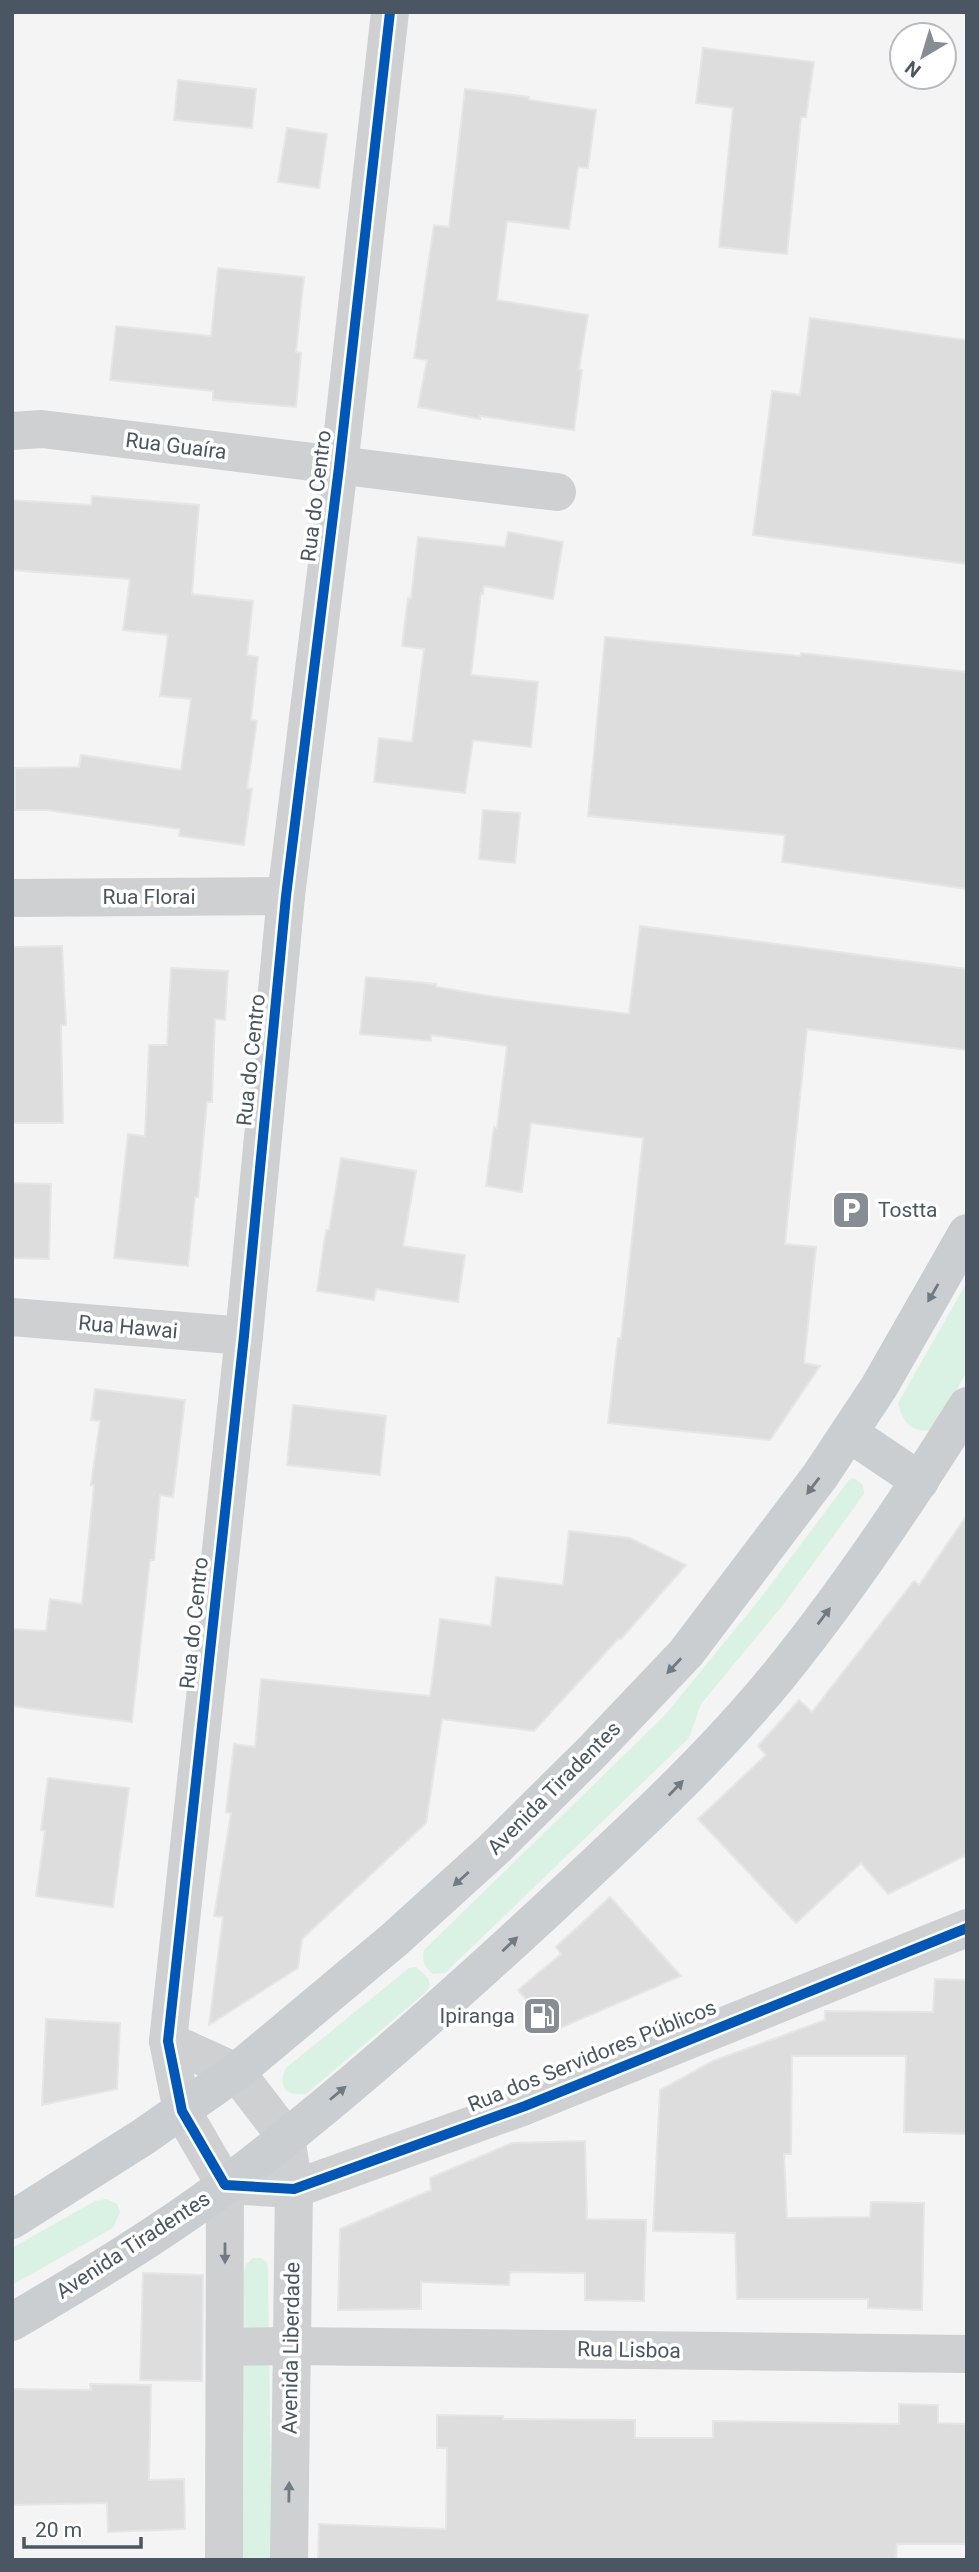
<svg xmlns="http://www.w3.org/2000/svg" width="979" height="2572" viewBox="0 0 979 2572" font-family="Roboto,sans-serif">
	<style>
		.park { fill: #d9f2e3 }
		.building { fill: #ddddde; stroke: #e5e6e7; stroke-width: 2 }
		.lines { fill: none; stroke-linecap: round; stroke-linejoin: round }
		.minor { stroke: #ced0d2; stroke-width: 38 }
		.major { stroke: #caced1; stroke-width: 38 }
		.cycleway-casing { stroke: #fff; stroke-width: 15 }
		.cycleway { stroke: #0057b8; stroke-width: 10 }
		.oneway { fill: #707a83 }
		.oneway2 { fill: #727b83 }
		.labels { text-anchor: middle; stroke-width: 7; stroke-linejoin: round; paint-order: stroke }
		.street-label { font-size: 21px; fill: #4a5661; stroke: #fff }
		.poi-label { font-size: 21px; fill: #4a5661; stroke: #fff; text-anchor: start }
	</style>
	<rect width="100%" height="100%" fill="#f4f4f4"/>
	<g class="park">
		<path d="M 967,1282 L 967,1371 L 934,1430 C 912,1433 903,1424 898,1403 Z"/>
		<path d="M 854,1478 L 863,1485 L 864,1494 L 783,1605 L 701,1704 L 689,1738 L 445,1973 L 433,1974 C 424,1967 422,1961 424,1950 L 665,1715 L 763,1595 L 849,1480 Z"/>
		<path d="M 416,1967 L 428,1978 L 430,1986 L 426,1992 L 306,2094 C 286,2096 277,2087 286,2068 L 409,1968 Z"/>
		<polygon points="106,2199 117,2204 120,2212 113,2228 12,2285 12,2248 95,2201"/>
		<polygon points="253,2258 261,2258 267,2263 268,2271 272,2560 243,2560 244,2272 246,2264"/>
	</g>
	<g class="building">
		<polygon points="703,48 814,62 806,117 801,117 787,254 719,247 733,108 696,103"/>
		<polygon points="178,80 256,89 252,128 174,120"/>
		<polygon points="465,89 529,97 529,100 596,110 588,168 578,167 569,229 507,221 497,300 588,315 579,369 582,370 574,430 480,416 480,419 418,407 427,360 414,358 434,225 449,227"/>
		<polygon points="287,128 327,134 319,188 278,182"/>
		<polygon points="218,268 304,277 296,352 301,353 296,407 213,400 213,391 110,380 116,326 211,336"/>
		<polygon points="810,318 967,340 967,564 753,535 772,391 800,395"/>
		<polygon points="92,496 199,505 192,594 253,601 247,655 258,657 251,720 257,721 247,788 252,789 244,845 179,836 180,829 47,810 15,810 15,768 79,767 81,755 181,770 191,699 160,696 168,635 123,630 130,579 12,570 12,500 91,505"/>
		<polygon points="508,532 563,542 553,599 484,586 483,594 481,593 471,675 538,682 531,747 473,740 465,793 374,782 379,738 412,742 424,649 402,646 408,598 411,598 418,537 505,547"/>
		<polygon points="605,637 800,656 801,653 967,672 967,889 782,862 785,835 588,816"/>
		<polygon points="483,810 520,813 515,863 479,859"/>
		<polygon points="640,926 967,969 967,1050 807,1029 785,1244 816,1247 804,1363 820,1366 770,1440 608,1423 618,1338 621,1338 643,1138 531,1123 522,1192 486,1186 494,1127 497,1128 507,1046 431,1035 431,1041 360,1034 366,977 436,984 436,987 502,998 629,1014"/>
		<polygon points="62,946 66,1025 61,1025 63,1123 12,1123 12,947"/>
		<polygon points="171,968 228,971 225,1020 215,1019 212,1102 207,1102 198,1197 195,1197 188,1266 114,1258 128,1134 145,1136 149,1045 167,1045"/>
		<polygon points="341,1158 416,1171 403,1246 465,1255 458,1302 376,1289 374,1300 317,1291 326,1230 329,1230"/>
		<polygon points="12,1183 51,1184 49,1259 12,1258"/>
		<polygon points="95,1389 185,1400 173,1497 160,1495 154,1560 150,1560 132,1722 12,1706 12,1629 46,1631 50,1599 82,1604 94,1485 91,1485 100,1421 91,1420"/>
		<polygon points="293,1405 386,1416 380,1475 287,1465"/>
		<polygon points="967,1515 967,1855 888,1894 861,1863 796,1923 698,1819 766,1755 758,1746 799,1700 812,1712 914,1581 919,1585"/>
		<polygon points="569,1531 630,1538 686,1565 621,1639 618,1639 534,1731 442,1719 426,1823 302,1939 298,1968 209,2025 223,1917 214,1916 231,1813 226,1812 234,1744 255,1747 261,1679 430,1696 440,1619 491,1626 496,1577 563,1585"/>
		<polygon points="48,1778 129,1788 113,1907 36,1896 45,1831 41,1830"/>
		<polygon points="610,1897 681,1976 553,2031 518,1990 561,1954 556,1947"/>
		<polygon points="935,1979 967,1980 967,2134 904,2132 906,2056 792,2056 791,2154 784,2154 787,2218 870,2217 871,2202 924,2203 922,2310 868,2308 868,2299 737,2299 735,2233 653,2231 660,2090 713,2061 825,2020 825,2011 933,2012"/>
		<polygon points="46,2019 120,2023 117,2089 42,2105"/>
		<polygon points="585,2141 587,2219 646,2220 644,2301 585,2300 585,2273 510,2272 509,2285 421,2282 421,2309 338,2310 340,2229 431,2190 430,2178 512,2143"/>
		<polygon points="143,2273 203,2275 202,2381 140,2380"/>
		<polygon points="90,2384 151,2385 149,2480 184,2479 185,2529 108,2532 107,2503 12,2505 12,2389 91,2390"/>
		<polygon points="899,2404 938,2405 938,2423 967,2424 967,2544 897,2544 896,2560 318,2560 319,2524 446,2529 447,2448 437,2448 437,2415 503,2416 503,2419 635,2420 635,2438 713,2438 713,2421 899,2424"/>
	</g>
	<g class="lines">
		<g class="minor">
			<polyline points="12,431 42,429 557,492"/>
			<polyline points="12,898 286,896"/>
			<polyline points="12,1317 244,1336"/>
			<polyline points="168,2041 236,2072 286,2137 294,2189 289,2560"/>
			<polyline points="225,2185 182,2111 168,2041 244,1336 286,896 339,467 390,12"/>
			<polyline points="225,2185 294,2189 525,2106 967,1928"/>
			<polyline points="225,2347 291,2346 967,2354"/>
			<polyline points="224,2560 225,2185"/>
		</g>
		<g class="major">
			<polyline points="849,1433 920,1481"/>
			<polyline points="12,2220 143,2137 236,2072 395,1939 493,1850 592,1752 686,1653 820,1476 879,1387 967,1233"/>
			<path d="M 12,2322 C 85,2279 159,2235 227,2184 C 339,2099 445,2004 548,1909 C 628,1834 709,1761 779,1675 C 848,1590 909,1499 967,1406"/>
		</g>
		<defs>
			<polyline id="cycleway" points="390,12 339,467 286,896 244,1336 168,2041 182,2111 225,2185 294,2189 525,2106 967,1928"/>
		</defs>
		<use href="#cycleway" class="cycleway-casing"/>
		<use href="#cycleway" class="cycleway"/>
	</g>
	<defs><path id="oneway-solid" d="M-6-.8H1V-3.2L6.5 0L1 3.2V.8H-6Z" transform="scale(1.75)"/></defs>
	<g class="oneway">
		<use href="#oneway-solid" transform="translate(933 1293) rotate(120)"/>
		<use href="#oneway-solid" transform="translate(813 1486) rotate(127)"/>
		<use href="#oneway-solid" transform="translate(824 1616) rotate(-53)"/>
		<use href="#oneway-solid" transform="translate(674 1666) rotate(133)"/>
		<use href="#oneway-solid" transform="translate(676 1788) rotate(-46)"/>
		<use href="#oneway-solid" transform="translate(461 1879) rotate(138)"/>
		<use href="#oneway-solid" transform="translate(510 1944) rotate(-43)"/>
		<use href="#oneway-solid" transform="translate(338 2093) rotate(-40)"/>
	</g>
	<g class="oneway2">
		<use href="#oneway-solid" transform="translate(225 2253) rotate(90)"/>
		<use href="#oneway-solid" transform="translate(289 2492) rotate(-89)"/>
	</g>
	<defs>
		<symbol id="parking-square" viewBox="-11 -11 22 22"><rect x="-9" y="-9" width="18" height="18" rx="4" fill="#868d94" stroke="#fff"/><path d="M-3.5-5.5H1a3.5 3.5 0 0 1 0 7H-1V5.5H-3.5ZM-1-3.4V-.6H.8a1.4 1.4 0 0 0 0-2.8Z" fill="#fff"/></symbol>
		<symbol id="fuel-square" viewBox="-11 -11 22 22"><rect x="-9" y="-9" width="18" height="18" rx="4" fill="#868d94" stroke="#fff"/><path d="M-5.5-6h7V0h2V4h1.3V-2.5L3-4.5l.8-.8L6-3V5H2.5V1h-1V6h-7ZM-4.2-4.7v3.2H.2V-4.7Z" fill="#fff"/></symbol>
	</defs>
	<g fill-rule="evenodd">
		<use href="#parking-square" x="829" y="1188" width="44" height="44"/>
		<use href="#fuel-square" x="520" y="1994" width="44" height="44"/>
	</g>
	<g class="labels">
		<g class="street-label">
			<text transform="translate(176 446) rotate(7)" y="7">Rua Guaíra</text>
			<text transform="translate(316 496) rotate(-83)" y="7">Rua do Centro</text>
			<text x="149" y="904">Rua Florai</text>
			<text transform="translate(251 1060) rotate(-84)" y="7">Rua do Centro</text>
			<text transform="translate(128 1327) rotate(5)" y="7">Rua Hawai</text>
			<text transform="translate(194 1623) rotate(-84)" y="7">Rua do Centro</text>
			<text transform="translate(554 1788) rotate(-45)" y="7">Avenida Tiradentes</text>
			<text transform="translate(592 2056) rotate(-22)" y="7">Rua dos Servidores Públicos</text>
			<text transform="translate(133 2245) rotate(-33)" y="7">Avenida Tiradentes</text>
			<text transform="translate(291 2348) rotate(-89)" y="7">Avenida Liberdade</text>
			<text transform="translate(629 2350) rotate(1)" y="7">Rua Lisboa</text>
		</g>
		<g class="poi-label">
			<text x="878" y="1217">Tostta</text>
			<text x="515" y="2023" text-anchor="end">Ipiranga</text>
		</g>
	</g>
	<rect width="979" height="2572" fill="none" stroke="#4a5661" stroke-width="28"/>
	<g transform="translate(923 56) rotate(218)"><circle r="33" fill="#ffffff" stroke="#b7bbc0" stroke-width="2"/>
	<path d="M0-5L12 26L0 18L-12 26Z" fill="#868d94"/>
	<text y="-10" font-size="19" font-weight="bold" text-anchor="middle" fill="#4a5661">N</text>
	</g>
	<path d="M24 2537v10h117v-10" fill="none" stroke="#4a5661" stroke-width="3.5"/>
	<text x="35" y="2537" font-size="21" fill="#4a5661" stroke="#ffffff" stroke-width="5" paint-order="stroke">20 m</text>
</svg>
